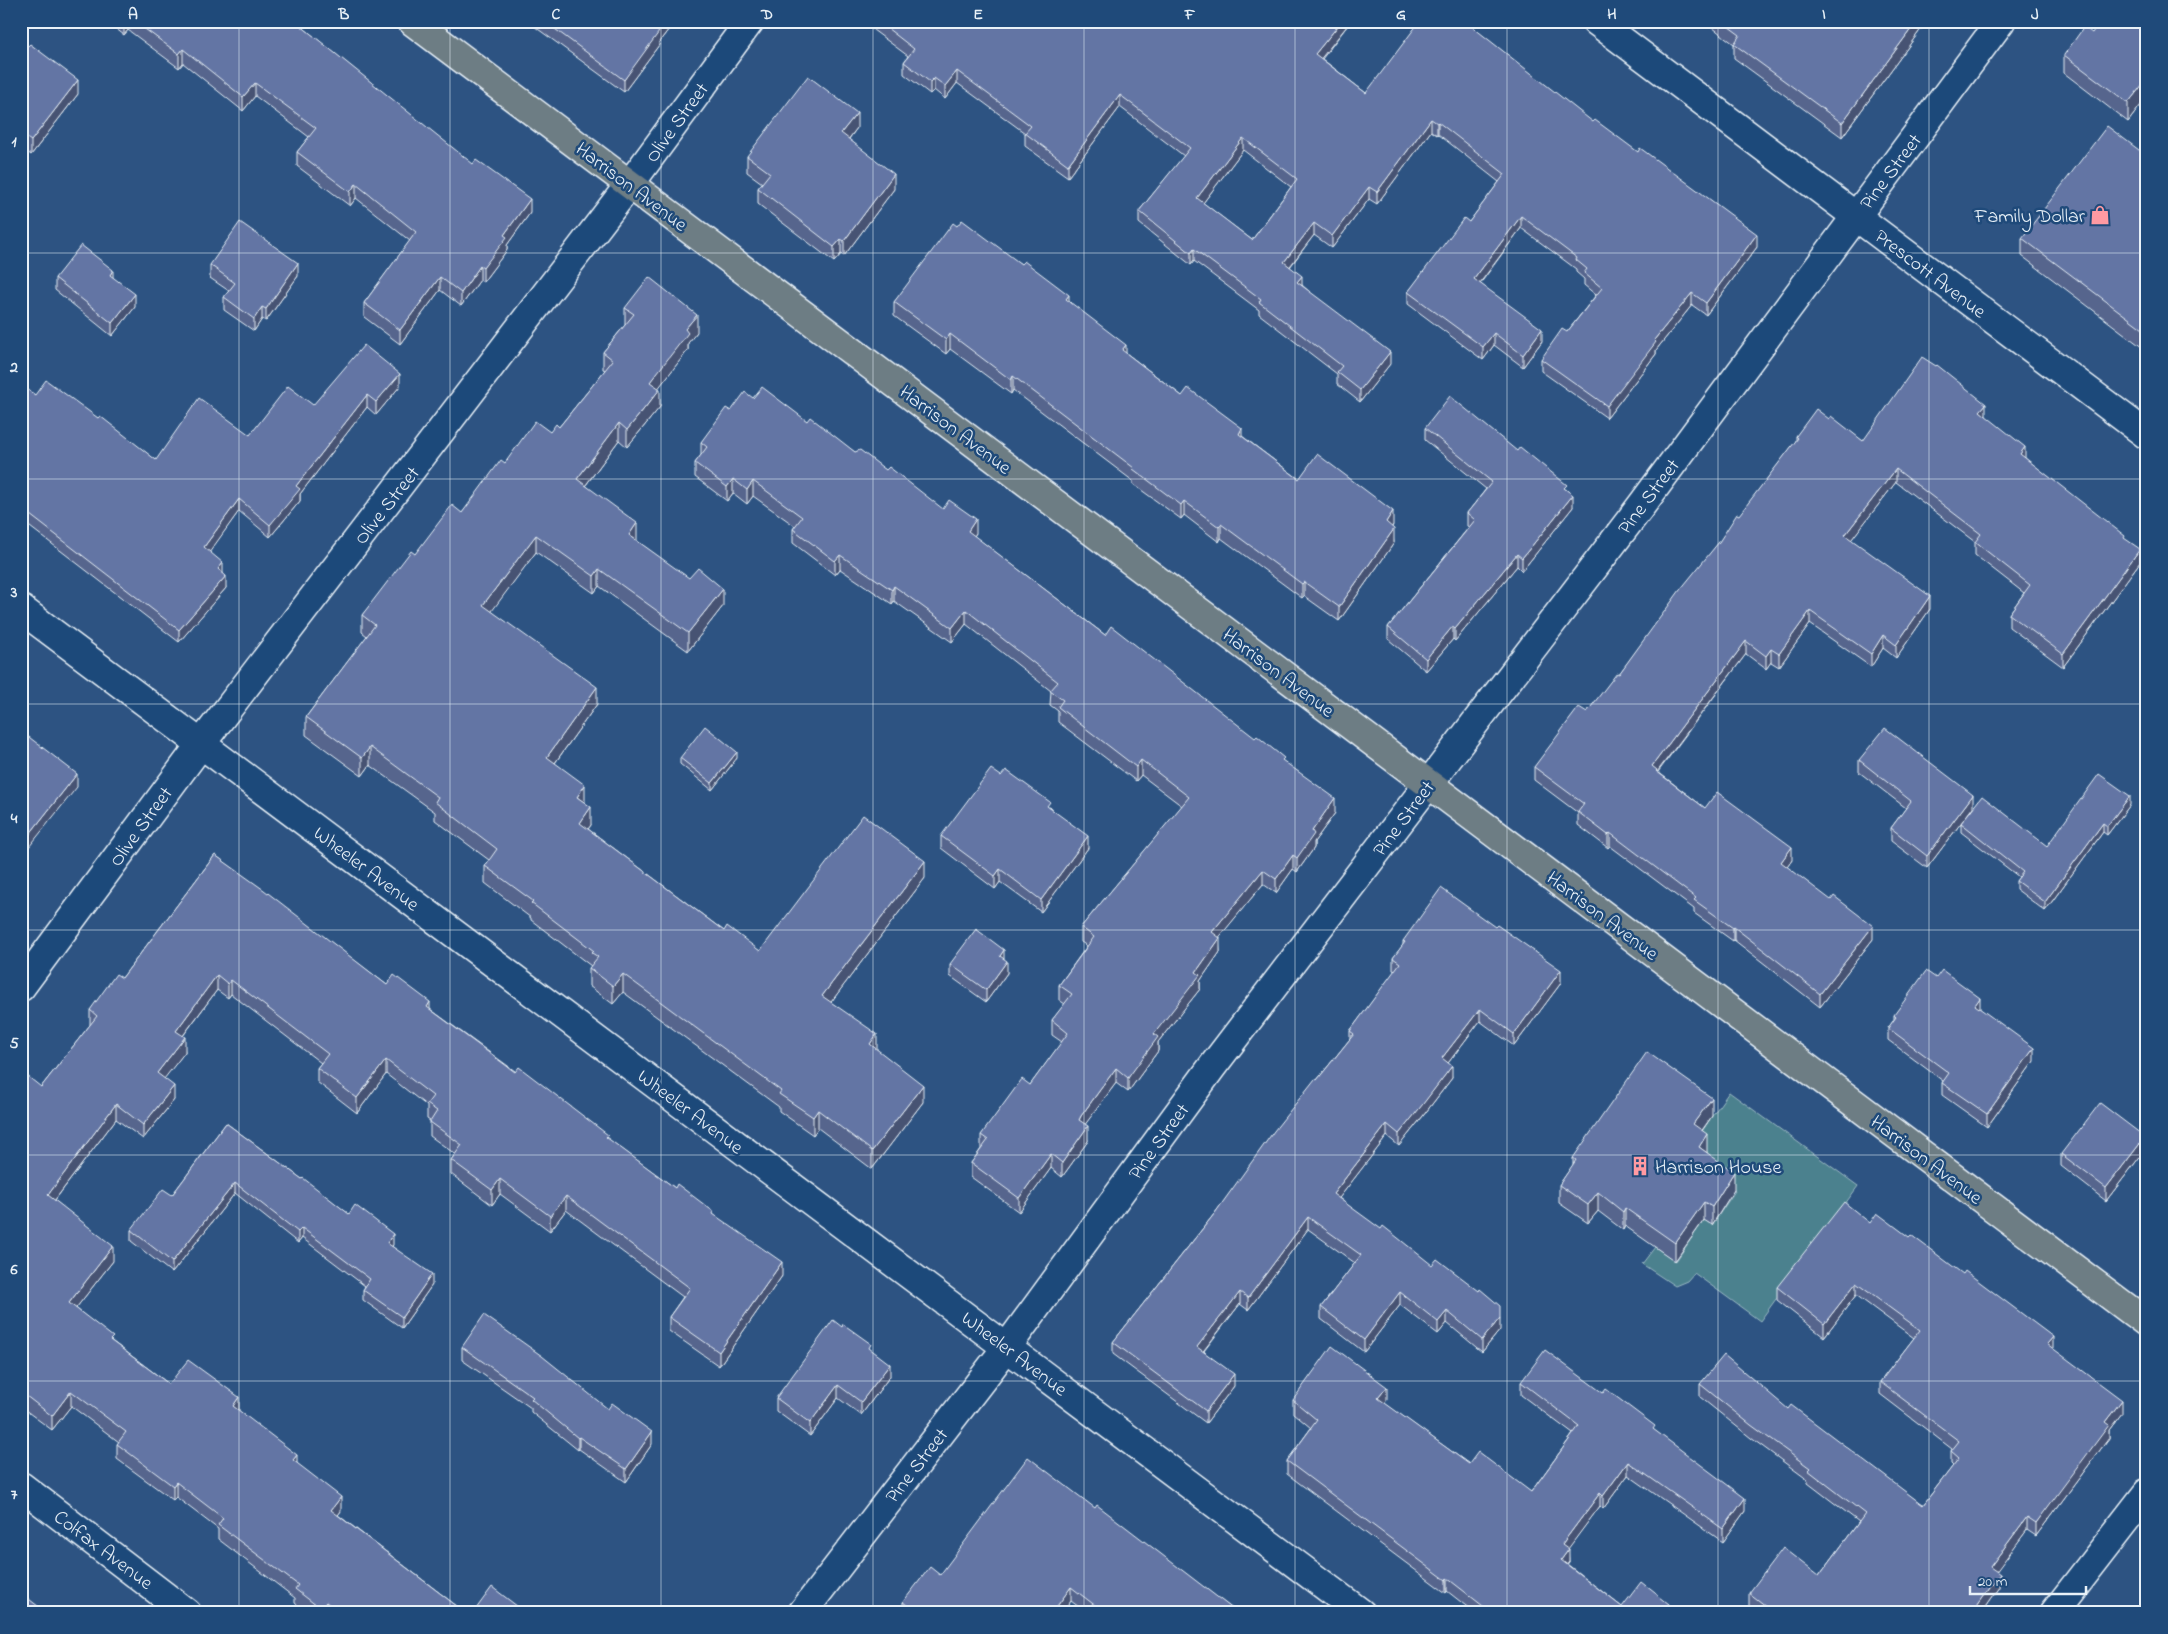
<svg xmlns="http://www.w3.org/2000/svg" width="2168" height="1634" viewBox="0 0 2168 1634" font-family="'Indie Flower',sans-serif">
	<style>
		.green { fill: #4c818e; stroke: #9ab9c3 }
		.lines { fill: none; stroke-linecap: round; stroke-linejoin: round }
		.street-casing { stroke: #e8f1f8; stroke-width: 31 }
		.primary-casing { stroke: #e8f1f8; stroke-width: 31 }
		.street { stroke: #1f4a7a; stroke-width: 28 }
		.primary { stroke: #6d7d84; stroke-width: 28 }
		.wall { fill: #56658d; stroke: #e8f1f8; fill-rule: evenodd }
		.shaded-wall { fill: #465273; stroke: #e8f1f8 }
		.building { fill: #6475a4; stroke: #e8f1f8; fill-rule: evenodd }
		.grid { fill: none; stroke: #e8f1f8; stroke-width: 1; stroke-opacity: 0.55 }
		.labels { text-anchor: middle; stroke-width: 5; stroke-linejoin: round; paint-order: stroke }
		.street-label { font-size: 20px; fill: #e8f1f8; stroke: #1f4a7a }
		.poi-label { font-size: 20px; fill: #e8f1f8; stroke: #1f4a7a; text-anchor: end }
		.neatline { fill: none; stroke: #e8f1f8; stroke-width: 2 }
		.grid-label { font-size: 16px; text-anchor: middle; font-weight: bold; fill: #e8f1f8 }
	</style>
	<rect width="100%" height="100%" fill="#2d5382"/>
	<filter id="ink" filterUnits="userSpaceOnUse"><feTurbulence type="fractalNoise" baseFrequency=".02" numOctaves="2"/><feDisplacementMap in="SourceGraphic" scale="10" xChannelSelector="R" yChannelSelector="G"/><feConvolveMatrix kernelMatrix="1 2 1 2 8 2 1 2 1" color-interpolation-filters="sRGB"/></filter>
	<g filter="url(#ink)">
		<polygon class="green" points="1729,1092 1858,1186 1760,1321 1694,1273 1687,1281 1675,1286 1642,1264 1655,1247 1676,1261 1704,1220 1712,1225 1735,1191 1711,1174 1693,1143"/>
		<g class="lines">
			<defs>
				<g id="street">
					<polyline points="1596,21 2147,435"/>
					<polyline points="21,609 1361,1613"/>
					<polyline points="21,987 201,744 630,184 750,21"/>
					<polyline points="21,1486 187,1613"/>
					<polyline points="802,1613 1007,1347 1212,1067 1641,506 2001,21"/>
					<polyline points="2054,1613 2147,1493"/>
				</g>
				<polyline id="primary" points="412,21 2147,1323"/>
			</defs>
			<use href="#street" class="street-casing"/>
			<use href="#primary" class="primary-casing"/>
			<use href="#street" class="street"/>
			<use href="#primary" class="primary"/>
		</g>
		<g class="wall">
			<polygon points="106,21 295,21 530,213 507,245 507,250 483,282 480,280 461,306 440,290 400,344 364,317 364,303 410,241 356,198 350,206 297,166 297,152 309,137 255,96 243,111 183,63 179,68 128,30 124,35"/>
			<polygon points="527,21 675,21 659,42 659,45 624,92"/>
			<path d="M 861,21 L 1155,21 L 1160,25 L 1163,21 L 1351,21 L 1322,59 L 1366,93 L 1593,122 L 1757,247 L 1706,315 L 1692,305 L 1656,350 L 1656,354 L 1607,418 L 1541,371 L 1541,359 L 1567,332 L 1596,295 L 1584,285 L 1584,279 L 1576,272 L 1576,269 L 1521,228 L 1480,284 L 1542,341 L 1523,367 L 1494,345 L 1483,360 L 1408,304 L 1408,292 L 1469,222 L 1499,182 L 1438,134 L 1437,135 L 1431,131 L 1377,204 L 1369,199 L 1332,248 L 1314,235 L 1290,267 L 1302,285 L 1390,364 L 1360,402 L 1337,384 L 1337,374 L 1259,314 L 1259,310 L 1194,261 L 1191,265 L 1139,223 L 1139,211 L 1184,156 L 1120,107 L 1068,177 L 1025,146 L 1025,133 L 957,83 L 945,99 L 934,90 L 930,94 L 904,74 L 904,62 L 908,56 ZM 1243,150 L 1291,187 L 1252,240 L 1203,203 Z"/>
			<polygon points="1704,21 1927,21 1842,137 1734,58 1734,44"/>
			<polygon points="2147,21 2147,97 2128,122 2064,73 2064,55 2092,33"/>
			<polygon points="21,42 78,94 31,155 21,147"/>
			<polygon points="857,128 849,139 894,189 844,256 841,254 834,262 758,204 758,188 762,183 747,172 747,156"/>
			<polygon points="2147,156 2147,351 2022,256 2022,238"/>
			<polygon points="957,226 1021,264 1069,302 1126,353 1182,396 1242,436 1299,479 1393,525 1392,527 1394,543 1339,621 1304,596 1302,598 1221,538 1219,542 1184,515 1181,519 1133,484 1133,481 1013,390 1011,394 950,349 946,354 894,316 894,302"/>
			<polygon points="210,265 298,276 266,321 262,319 254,331 224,310 224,297 229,291 210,278"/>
			<polygon points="113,277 135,307 112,336 55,290 55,278"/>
			<polygon points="625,308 697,332 688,343 688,350 658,388 660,407 627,447 619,440 586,485 637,541 723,606 688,651 599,586 594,593 536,552 491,611 597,704 555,763 585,803 591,825 588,829 724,931 760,951 925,878 831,1002 877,1050 923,1102 872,1169 818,1128 813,1135 779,1111 779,1107 623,992 613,1004 589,986 589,968 591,966 531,920 531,918 485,883 485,866 489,860 435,820 435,812 370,765 362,776 306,735 306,717 367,636 362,632 362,615 415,554 462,513 505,463 550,432 559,427 605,370 603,369 603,352 625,325"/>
			<polygon points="21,385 35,395 98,418 156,460 250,435 313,405 400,386 376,415 367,407 300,494 300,501 270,537 239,511 209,552 223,573 226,588 179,642 21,520"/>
			<polygon points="753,398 807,421 855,452 886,470 976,533 974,536 1105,635 1284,762 1335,813 1314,842 1314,848 1297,872 1293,869 1276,893 1263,884 1219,937 1220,952 1200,981 1200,989 1158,1042 1158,1051 1128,1092 1116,1083 1085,1124 1088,1141 1062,1177 1051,1168 1019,1212 971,1177 971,1163 981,1149 981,1135 1030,1085 1062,1042 1052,1035 1052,1020 1065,1004 1059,1000 1059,985 1087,946 1081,942 1081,927 1182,806 1141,775 1136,781 1058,722 1058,711 1050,705 1051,691 966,624 952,642 894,601 892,604 840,569 835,575 793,543 793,529 795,526 753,496 747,504 733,493 727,501 695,477 695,463 701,455 701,442 731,411"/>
			<polygon points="1986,416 2025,458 2125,539 2140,562 2063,667 2009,627 2009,614 2024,593 1975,555 1975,542 1896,482 1851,540 1930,609 1896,658 1883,648 1871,667 1810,624 1779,667 1771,662 1766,669 1746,654 1658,772 1705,808 1792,860 1787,867 1873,939 1820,1007 1734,940 1733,941 1694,913 1694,909 1610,846 1608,848 1578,825 1578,813 1534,780 1534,767 1587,712 1619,674 1796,441 1796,436 1829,419 1863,441"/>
			<polygon points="1425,428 1567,490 1573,507 1522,571 1517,566 1455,641 1453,639 1426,671 1388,639 1388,627 1469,527 1467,526 1467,513 1486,489 1425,440"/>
			<polygon points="680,758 737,758 712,790 680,764"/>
			<polygon points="1859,760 1973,807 1927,868 1891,841 1891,828 1906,808 1859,772"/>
			<polygon points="2130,805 2107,835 2103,832 2045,911 2016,889 2016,881 2019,877 1961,832 1961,823 2047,846"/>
			<polygon points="1050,807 1088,848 1041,912 1000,882 995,889 941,848 941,836"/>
			<polygon points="215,855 387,985 430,1009 675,1188 714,1215 782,1276 719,1366 669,1331 669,1317 683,1297 566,1210 550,1231 500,1194 492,1205 451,1174 451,1160 455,1154 430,1136 430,1121 427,1119 427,1106 386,1074 357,1113 317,1082 317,1068 321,1063 231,994 228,998 217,990 183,1036 185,1052 164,1078 174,1100 143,1139 116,1119 55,1200 113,1261 76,1308 113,1342 169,1384 239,1411 297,1463 341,1511 338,1515 466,1613 307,1613 295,1603 295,1598 218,1539 218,1529 176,1497 173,1500 117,1459 117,1444 119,1442 71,1406 52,1430 21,1407 21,1082 41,1087 90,1025 90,1010 122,978"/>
			<polygon points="1403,941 1561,983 1514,1046 1480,1021 1448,1063 1452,1078 1423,1116 1399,1146 1387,1136 1339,1198 1500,1330 1482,1352 1447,1323 1438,1334 1400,1305 1364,1352 1321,1319 1321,1307 1355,1263 1308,1229 1248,1310 1240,1304 1204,1351 1234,1386 1206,1423 1113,1354 1113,1342 1215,1213 1317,1080 1350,1039 1350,1031 1395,971 1393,970 1393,958 1403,945"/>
			<polygon points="1004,959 1007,973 986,1002 950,976 950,964"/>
			<polygon points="1980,1009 2034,1061 1987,1127 1942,1095 1942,1083 1943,1081 1888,1040 1888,1028 1894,1020 1894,1015"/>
			<polygon points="1712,1116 1702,1131 1707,1153 1734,1190 1712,1225 1704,1220 1675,1261 1625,1226 1623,1230 1598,1211 1588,1223 1559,1203 1559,1185 1573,1165 1573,1158"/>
			<polygon points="226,1123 349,1214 393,1245 392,1246 432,1285 402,1328 363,1300 363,1290 365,1286 302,1238 298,1243 235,1193 172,1273 131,1241 131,1230 172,1195"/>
			<polygon points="2145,1150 2106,1201 2061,1166 2061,1154"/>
			<polygon points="1870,1223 2053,1349 2122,1413 2109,1430 2109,1438 2036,1536 2027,1530 1996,1571 2000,1587 1982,1613 1758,1613 1749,1606 1749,1593 1819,1576 1859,1522 1808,1483 1808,1480 1751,1438 1700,1397 1700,1384 1788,1409 1923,1505 1953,1466 1951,1464 1951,1451 1952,1449 1880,1394 1880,1382 1914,1338 1856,1295 1824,1337 1777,1300 1777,1287"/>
			<polygon points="462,1347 652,1444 626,1482 579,1449 578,1450 531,1412 531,1408 462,1360"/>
			<polygon points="871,1350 890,1376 861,1415 838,1398 810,1436 776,1411 776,1398"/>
			<polygon points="1521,1382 1603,1393 1655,1431 1745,1511 1723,1542 1628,1475 1603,1509 1600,1506 1568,1548 1569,1562 1567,1564 1622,1607 1669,1613 1475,1613 1447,1591 1446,1593 1287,1474 1287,1461 1311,1428 1293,1413 1293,1400 1387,1400 1384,1403 1469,1464 1531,1492 1573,1434 1521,1395"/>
			<polygon points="1095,1508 1238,1613 1087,1613 1071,1601 1062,1613 903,1613 903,1602 940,1575"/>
		</g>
		<g class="shaded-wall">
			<polygon points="124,21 128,21 128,30 124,35"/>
			<polygon points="665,21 675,21 659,42 659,45 624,92 624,80 657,31"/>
			<polygon points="1342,21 1351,21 1315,66 1315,54"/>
			<polygon points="1917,21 1927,21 1842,137 1842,123"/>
			<polygon points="183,49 183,63 179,68 179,54"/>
			<polygon points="957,71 957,83 945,99 945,86"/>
			<polygon points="934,78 934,90 930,94 930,82"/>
			<polygon points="2147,79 2147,97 2128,122 2128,103"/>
			<polygon points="78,80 78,94 31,155 31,141"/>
			<polygon points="255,83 255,96 243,111 243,97"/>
			<polygon points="1120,95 1120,107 1068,177 1068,165"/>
			<polygon points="857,113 857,128 841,149 841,133"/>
			<polygon points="1431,119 1431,131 1377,204 1377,192"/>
			<polygon points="1438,122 1438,134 1437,135 1437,123"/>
			<polygon points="1243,138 1243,150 1197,211 1197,198"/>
			<polygon points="894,174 894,189 844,256 844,241"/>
			<polygon points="356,184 356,198 350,206 350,192"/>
			<polygon points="1369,187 1369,199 1332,248 1332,236"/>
			<polygon points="530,199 530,213 507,245 507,250 483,282 483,268 504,235"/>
			<polygon points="1521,216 1521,228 1474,291 1474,279"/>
			<polygon points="1314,223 1314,235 1284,274 1284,262"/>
			<polygon points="1757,234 1757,247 1706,315 1706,303"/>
			<polygon points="841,239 841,254 834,262 834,247"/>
			<polygon points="1194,249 1194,261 1191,265 1191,253"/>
			<polygon points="298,263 298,276 266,321 266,309"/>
			<polygon points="480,266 480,280 461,306 461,293"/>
			<polygon points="113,270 113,282 110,275"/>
			<polygon points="1302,276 1302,289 1297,282"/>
			<polygon points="440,277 440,290 400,344 400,330"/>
			<polygon points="1692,293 1692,305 1656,350 1656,354 1607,418 1607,406 1654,340"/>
			<polygon points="135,294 135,307 112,336 112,323"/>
			<polygon points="1069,295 1069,309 1066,299"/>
			<polygon points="262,307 262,319 254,331 254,319"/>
			<polygon points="697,315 697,332 688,343 688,350 650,399 650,382 685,329"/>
			<polygon points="1542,329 1542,341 1523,367 1523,355"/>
			<polygon points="1494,333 1494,345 1483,360 1483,347"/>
			<polygon points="950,334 950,349 946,354 946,340"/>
			<polygon points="1126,345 1126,359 1122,350"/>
			<polygon points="1390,352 1390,364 1360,402 1360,390"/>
			<polygon points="400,374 400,386 376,415 376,402"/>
			<polygon points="1013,376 1013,390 1011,394 1011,380"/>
			<polygon points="660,389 660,407 627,447 627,430"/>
			<polygon points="367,395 367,407 300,494 300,501 270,537 270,525 296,486"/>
			<polygon points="1986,404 1986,417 1980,411"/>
			<polygon points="619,423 619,440 577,497 577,479"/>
			<polygon points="1242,428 1242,443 1239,434"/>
			<polygon points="2025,447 2025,460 2020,454"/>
			<polygon points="1896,469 1896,482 1845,548 1845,535"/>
			<polygon points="733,479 733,493 727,501 727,487"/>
			<polygon points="753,481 753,496 747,504 747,490"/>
			<polygon points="1573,495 1573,507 1522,571 1522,558"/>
			<polygon points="239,499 239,511 204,560 204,547"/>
			<polygon points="1184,501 1184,515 1181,519 1181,505"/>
			<polygon points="1393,511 1393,525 1386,536 1386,522"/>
			<polygon points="976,519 976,533 968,545 968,531"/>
			<polygon points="637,523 637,541 629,535"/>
			<polygon points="1221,524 1221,538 1219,542 1219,527"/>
			<polygon points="1394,529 1394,543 1339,621 1339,607"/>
			<polygon points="536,535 536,552 483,623 483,605"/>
			<polygon points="2140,549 2140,562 2063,667 2063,654"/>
			<polygon points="1517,554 1517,566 1455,641 1455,629"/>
			<polygon points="840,555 840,569 835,575 835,561"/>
			<polygon points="223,563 223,575 218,569"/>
			<polygon points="599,569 599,586 594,593 594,576"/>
			<polygon points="226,576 226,588 179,642 179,630"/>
			<polygon points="1304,582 1304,596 1302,598 1302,584"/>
			<polygon points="894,586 894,601 892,604 892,590"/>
			<polygon points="723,589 723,606 688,651 688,633"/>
			<polygon points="1930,596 1930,609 1896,658 1896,645"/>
			<polygon points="966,610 966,624 952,642 952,628"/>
			<polygon points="1810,611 1810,624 1779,667 1779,654"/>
			<polygon points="1453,626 1453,639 1426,671 1426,659"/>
			<polygon points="1883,635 1883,648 1871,667 1871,654"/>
			<polygon points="1746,641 1746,654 1657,772 1652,766"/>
			<polygon points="1771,649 1771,662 1766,669 1766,656"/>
			<polygon points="597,687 597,704 547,774 547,757"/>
			<polygon points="370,747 370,765 362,776 362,758"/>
			<polygon points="737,752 737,758 712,790 712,783"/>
			<polygon points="1141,760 1141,775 1136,781 1136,767"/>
			<polygon points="77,774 77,787 21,857 21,845"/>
			<polygon points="585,785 585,803 577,797"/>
			<polygon points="1973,795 1973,807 1927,868 1927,856"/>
			<polygon points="2130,796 2130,805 2107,835 2107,826"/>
			<polygon points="1335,798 1335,813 1314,842 1314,848 1297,872 1297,858 1312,831"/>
			<polygon points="591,807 591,825 580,840 580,823"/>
			<polygon points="2103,823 2103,832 2045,911 2045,902"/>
			<polygon points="1610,833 1610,846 1608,848 1608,835"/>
			<polygon points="1088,836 1088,848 1041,912 1041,900"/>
			<polygon points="1792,847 1792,860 1781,876 1781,862"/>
			<polygon points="1293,855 1293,869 1276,893 1276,879"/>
			<polygon points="925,861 925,878 822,1014 822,996"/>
			<polygon points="1000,869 1000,882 995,889 995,876"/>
			<polygon points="1263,870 1263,884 1212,946 1212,932"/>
			<polygon points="1873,926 1873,939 1820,1007 1820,994"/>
			<polygon points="1734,927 1734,940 1733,941 1733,928"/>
			<polygon points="1220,938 1220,952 1200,981 1200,989 1158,1042 1158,1051 1128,1092 1128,1078 1154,1034 1196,972"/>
			<polygon points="1004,950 1004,963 1000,956"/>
			<polygon points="1007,961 1007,973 986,1002 986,990"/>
			<polygon points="1561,970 1561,983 1514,1046 1514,1034"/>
			<polygon points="623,974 623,992 613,1004 613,986"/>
			<polygon points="217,975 217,990 176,1045 176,1031"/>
			<polygon points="231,980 231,994 228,998 228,984"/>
			<polygon points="1980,998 1980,1010 1975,1005"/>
			<polygon points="430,1002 430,1017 427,1007"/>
			<polygon points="1480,1009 1480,1021 1442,1071 1442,1058"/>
			<polygon points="877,1034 877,1052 870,1044"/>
			<polygon points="185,1037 185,1052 157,1088 157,1073"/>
			<polygon points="2034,1048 2034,1061 1987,1127 1987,1114"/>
			<polygon points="386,1060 386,1074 357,1113 357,1098"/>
			<polygon points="1452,1066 1452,1078 1423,1116 1399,1146 1399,1134"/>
			<polygon points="1116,1068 1116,1083 1081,1130 1079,1120 1081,1116"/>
			<polygon points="923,1085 923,1102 872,1169 872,1151"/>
			<polygon points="174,1086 174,1100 143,1139 143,1125"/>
			<polygon points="1712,1098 1712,1116 1693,1143 1693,1124"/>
			<polygon points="116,1104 116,1119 48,1209 48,1195"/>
			<polygon points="818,1110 818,1128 813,1135 813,1117"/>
			<polygon points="1387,1124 1387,1136 1333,1206 1333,1194"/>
			<polygon points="1088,1126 1088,1141 1062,1177 1062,1163"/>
			<polygon points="1707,1134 1707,1153 1699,1147"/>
			<polygon points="2145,1137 2145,1150 2106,1201 2106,1188"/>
			<polygon points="1051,1154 1051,1168 1019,1212 1019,1198"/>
			<polygon points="1734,1172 1734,1190 1712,1225 1712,1207"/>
			<polygon points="500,1179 500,1194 492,1205 492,1190"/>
			<polygon points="235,1183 235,1193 172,1273 172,1262"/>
			<polygon points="1598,1192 1598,1211 1588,1223 1588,1205"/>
			<polygon points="566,1196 566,1210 550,1231 550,1216"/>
			<polygon points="1704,1202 1704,1220 1675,1261 1675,1243"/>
			<polygon points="1625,1208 1625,1226 1623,1230 1623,1212"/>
			<polygon points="1308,1217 1308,1229 1248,1310 1248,1298"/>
			<polygon points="302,1228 302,1238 298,1243 298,1232"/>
			<polygon points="393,1234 393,1245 387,1253 387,1243"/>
			<polygon points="113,1246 113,1261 69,1317 69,1303"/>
			<polygon points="782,1262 782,1276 719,1366 719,1352"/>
			<polygon points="432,1274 432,1285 402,1328 402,1317"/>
			<polygon points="1856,1283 1856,1295 1824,1337 1824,1324"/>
			<polygon points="1240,1292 1240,1304 1197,1359 1197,1347"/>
			<polygon points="1400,1292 1400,1305 1364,1352 1364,1340"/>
			<polygon points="1447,1311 1447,1323 1438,1334 1438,1322"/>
			<polygon points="1500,1318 1500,1330 1482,1352 1482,1340"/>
			<polygon points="2053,1337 2053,1350 2047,1344"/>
			<polygon points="890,1364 890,1376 861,1415 861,1402"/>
			<polygon points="1234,1374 1234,1386 1206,1423 1206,1411"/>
			<polygon points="838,1385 838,1398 810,1436 810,1423"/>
			<polygon points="1387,1387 1387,1400 1378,1411 1378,1398"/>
			<polygon points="71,1391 71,1406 52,1430 52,1416"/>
			<polygon points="239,1397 239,1412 233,1406"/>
			<polygon points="2122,1400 2122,1413 2109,1430 2109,1438 2036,1536 2036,1523 2105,1422"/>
			<polygon points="652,1432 652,1444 626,1482 626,1469"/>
			<polygon points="579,1437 579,1449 578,1450 578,1438"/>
			<polygon points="297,1455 297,1470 293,1460"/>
			<polygon points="1628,1462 1628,1475 1603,1509 1603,1496"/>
			<polygon points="176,1482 176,1497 173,1500 173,1486"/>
			<polygon points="1600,1493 1600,1506 1562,1557 1562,1544"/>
			<polygon points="341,1497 341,1511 331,1525 331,1510"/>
			<polygon points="1745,1498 1745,1511 1723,1542 1723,1529"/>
			<polygon points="2027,1517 2027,1530 1990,1580 1990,1567"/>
			<polygon points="1569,1549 1569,1562 1561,1572 1561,1560"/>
			<polygon points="2000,1574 2000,1587 1982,1613 1972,1613"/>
			<polygon points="1447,1578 1447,1591 1446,1593 1446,1580"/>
			<polygon points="1071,1587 1071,1601 1062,1613 1052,1613"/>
			<polygon points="326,1602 326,1613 321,1613 321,1609"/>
			<polygon points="1669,1604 1669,1613 1662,1613"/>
		</g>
		<g class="building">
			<polygon points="134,21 295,21 473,164 476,160 530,199 504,235 507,237 483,268 480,266 461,293 440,277 400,330 364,303 416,232 356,184 350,192 297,152 316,128 255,83 243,97 183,49 179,54"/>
			<polygon points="544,21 665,21 657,31 659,32 624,80"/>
			<path d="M 878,21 L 1155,21 L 1160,25 L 1163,21 L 1342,21 L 1315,54 L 1366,93 L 1420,21 L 1465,21 L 1593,122 L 1595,120 L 1638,152 L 1640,148 L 1757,234 L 1706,303 L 1692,293 L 1654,340 L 1656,342 L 1607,406 L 1541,359 L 1562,329 L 1567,332 L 1602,288 L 1584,273 L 1587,269 L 1576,260 L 1577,258 L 1521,216 L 1474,279 L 1542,329 L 1523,355 L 1494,333 L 1483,347 L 1408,292 L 1464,218 L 1469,222 L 1505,174 L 1438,122 L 1437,123 L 1431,119 L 1377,192 L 1369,187 L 1332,236 L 1314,223 L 1284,262 L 1302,276 L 1297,282 L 1390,352 L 1360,390 L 1337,372 L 1342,366 L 1259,302 L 1261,299 L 1194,249 L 1191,253 L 1139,211 L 1190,148 L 1120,95 L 1068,165 L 1025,133 L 1031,126 L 957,71 L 945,86 L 934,78 L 930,82 L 904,62 L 914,49 ZM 1243,138 L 1297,179 L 1252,240 L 1197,198 Z"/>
			<polygon points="1721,21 1917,21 1842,123 1734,44 1740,35"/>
			<polygon points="2100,21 2147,21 2147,79 2128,103 2064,55 2084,27 2092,33"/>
			<polygon points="21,42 28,46 30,44 78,80 31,141 21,134"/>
			<polygon points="808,76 857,113 841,133 894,174 844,241 841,239 834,247 758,188 770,173 747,156"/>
			<polygon points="2107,126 2147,156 2147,332 2022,238"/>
			<polygon points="962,220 1021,264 1024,261 1069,295 1066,299 1126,345 1122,350 1182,396 1188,388 1242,428 1239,434 1299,479 1317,454 1393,511 1386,522 1394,529 1339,607 1304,582 1302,584 1221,524 1219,527 1184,501 1181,505 1133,469 1134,468 1013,376 1011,380 950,334 946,340 894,302 953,223 957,226"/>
			<polygon points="240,222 298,263 266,309 262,307 254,319 224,297 235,283 210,265"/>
			<polygon points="81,245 113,270 110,275 135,294 112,323 55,278"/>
			<polygon points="649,277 697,315 685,329 688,333 650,382 660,389 627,430 619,423 577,479 637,523 629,535 689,578 698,568 723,589 688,633 599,569 594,576 536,535 483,605 597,687 547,757 585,785 577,797 591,807 580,823 724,931 727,926 760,951 863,815 925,861 822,996 877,1034 870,1044 923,1085 872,1151 818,1110 813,1117 779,1094 781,1091 623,974 613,986 589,968 598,957 592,953 594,951 531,903 533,901 485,866 497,849 435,802 438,797 370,747 362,758 306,717 375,625 362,615 411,551 415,554 452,505 462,513 501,460 505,463 535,421 550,432 556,424 559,427 613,360 603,352 634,314 625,308"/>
			<polygon points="364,345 400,374 376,402 367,395 296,486 300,489 270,525 239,499 204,547 223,563 218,569 226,576 179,630 21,508 21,385 35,395 46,380 98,418 100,416 156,460 199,398 250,435 288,386 313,405"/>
			<polygon points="1922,357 1936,366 1937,365 1986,404 1980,411 2025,447 2020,454 2125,536 2124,538 2140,549 2063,654 2009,614 2030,585 1975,542 1981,534 1896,469 1845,535 1930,596 1896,645 1883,635 1871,654 1810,611 1779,654 1771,649 1766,656 1746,641 1652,766 1657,770 1656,771 1705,808 1717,792 1792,847 1781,862 1831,900 1834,896 1873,926 1820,994 1734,927 1733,928 1694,900 1696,898 1610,833 1608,835 1578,812 1584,804 1534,767 1579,707 1587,712 1617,673 1619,674 1680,590 1719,542 1737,514 1739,515 1798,438 1796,436 1816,409 1829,419 1831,416 1863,441"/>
			<polygon points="762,387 807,421 810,417 855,452 860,450 886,470 889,467 943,509 949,500 976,519 968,531 1105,635 1111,626 1255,738 1257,736 1284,758 1282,760 1335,798 1312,831 1314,834 1297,858 1293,855 1276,879 1263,870 1212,932 1220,938 1196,972 1200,975 1154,1034 1158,1037 1128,1078 1116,1068 1081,1116 1079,1120 1088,1126 1062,1163 1051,1154 1019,1198 971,1163 988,1140 981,1135 1022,1079 1030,1085 1068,1033 1052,1020 1072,994 1059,985 1094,937 1081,927 1189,797 1141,760 1136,767 1058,707 1063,700 1050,691 1058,682 966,610 952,628 894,586 892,590 840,555 835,561 793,529 802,517 753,481 747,490 733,479 727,487 695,463 707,447 701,442 726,408 731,411 745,392 753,398"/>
			<polygon points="1450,396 1517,451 1520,447 1567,485 1564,488 1573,495 1522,558 1517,554 1455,629 1453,626 1426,659 1388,627 1475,520 1467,513 1492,482 1425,428"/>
			<polygon points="705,726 737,752 712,783 680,758"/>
			<polygon points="1885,728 1973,795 1927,856 1891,828 1911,801 1859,760"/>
			<polygon points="21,731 77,774 21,845"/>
			<polygon points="991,769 1001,776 1006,770 1050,802 1047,806 1088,836 1041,900 1000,869 995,876 941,836"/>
			<polygon points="2099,774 2130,796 2107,826 2103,823 2045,902 2016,881 2023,872 1961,823 1982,796 2047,846"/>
			<polygon points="215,855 264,890 387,985 394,975 430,1002 427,1007 515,1072 519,1067 608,1135 606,1137 675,1188 677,1184 714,1212 713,1214 782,1262 719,1352 669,1317 690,1288 566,1196 550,1216 500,1179 492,1190 451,1160 462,1145 430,1122 437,1111 427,1104 433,1096 386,1060 357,1098 317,1068 328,1054 231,980 228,984 217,975 176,1031 185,1037 157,1073 174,1086 143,1125 116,1104 48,1195 113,1246 69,1303 113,1337 110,1340 169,1384 188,1360 239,1397 233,1406 297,1455 293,1460 341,1497 331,1510 466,1613 341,1613 326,1602 321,1609 295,1589 298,1585 218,1525 223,1518 176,1482 173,1486 117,1444 126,1432 71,1391 52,1416 21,1392 21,1082 26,1075 41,1087 97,1016 90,1010 116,974 122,978"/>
			<polygon points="1441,888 1495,927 1497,925 1561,970 1514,1034 1480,1009 1442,1058 1452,1066 1423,1104 1399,1134 1387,1124 1333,1194 1381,1229 1383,1226 1432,1265 1437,1259 1479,1291 1480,1289 1500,1306 1500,1318 1482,1340 1447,1311 1438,1322 1400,1292 1364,1340 1321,1307 1361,1255 1308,1217 1248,1298 1240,1292 1197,1347 1234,1374 1206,1411 1113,1342 1215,1213 1274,1131 1315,1079 1317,1080 1354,1034 1350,1031 1400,963 1393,958 1405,942 1403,941"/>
			<polygon points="976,929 1004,950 1000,956 1007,961 986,990 950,964"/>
			<polygon points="1942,970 1980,998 1975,1005 2034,1048 1987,1114 1942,1083 1949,1073 1888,1028 1896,1017 1894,1015 1926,971 1936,978"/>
			<polygon points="1647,1052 1712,1098 1693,1124 1707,1134 1699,1147 1734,1172 1712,1207 1704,1202 1675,1243 1625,1208 1623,1212 1598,1192 1588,1205 1559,1185 1576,1160 1573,1158"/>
			<polygon points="2100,1103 2145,1137 2106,1188 2061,1154"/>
			<polygon points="226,1123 302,1179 303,1178 349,1214 355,1205 393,1234 387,1243 432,1274 402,1317 363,1290 370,1279 302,1228 298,1232 235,1183 172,1262 131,1230 163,1189 172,1195"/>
			<polygon points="1844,1202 1870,1223 1877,1213 1909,1237 1911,1235 1963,1274 1965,1271 2053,1337 2047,1344 2122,1400 2105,1422 2109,1425 2036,1523 2027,1517 1990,1567 2000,1574 1972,1613 1970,1611 1968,1613 1775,1613 1749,1593 1783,1548 1819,1576 1865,1514 1808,1470 1810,1468 1751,1425 1700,1384 1724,1355 1788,1409 1791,1405 1923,1505 1959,1458 1951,1451 1959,1441 1880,1382 1920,1330 1856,1283 1824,1324 1777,1287"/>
			<polygon points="484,1315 542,1356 608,1409 612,1403 652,1432 626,1469 579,1437 578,1438 531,1399 533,1397 462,1347"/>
			<polygon points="833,1320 842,1327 843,1324 871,1344 869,1348 890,1364 861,1402 838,1385 810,1423 776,1398"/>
			<polygon points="1332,1346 1387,1387 1378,1398 1469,1464 1478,1452 1531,1492 1579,1426 1521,1382 1545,1350 1603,1393 1606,1389 1655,1426 1653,1429 1745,1498 1723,1529 1628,1462 1603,1496 1600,1493 1562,1544 1569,1549 1561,1560 1622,1607 1641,1582 1669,1604 1662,1613 1492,1613 1447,1578 1446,1580 1287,1461 1317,1420 1293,1400"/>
			<polygon points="1028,1457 1095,1508 1097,1505 1238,1613 1105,1613 1071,1587 1052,1613 917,1613 903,1602 930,1567 940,1575"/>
			<polygon points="492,1587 526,1613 473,1613"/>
			<polygon points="21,1593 47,1613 21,1613"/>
		</g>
	</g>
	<path class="grid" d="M 239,21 L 239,1613M 450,21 L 450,1613M 661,21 L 661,1613M 873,21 L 873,1613M 1084,21 L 1084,1613M 1295,21 L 1295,1613M 1507,21 L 1507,1613M 1718,21 L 1718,1613M 1929,21 L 1929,1613M 21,253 L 2147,253M 21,479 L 2147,479M 21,704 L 2147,704M 21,930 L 2147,930M 21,1155 L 2147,1155M 21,1381 L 2147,1381"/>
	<defs>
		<symbol id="shop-bare" viewBox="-9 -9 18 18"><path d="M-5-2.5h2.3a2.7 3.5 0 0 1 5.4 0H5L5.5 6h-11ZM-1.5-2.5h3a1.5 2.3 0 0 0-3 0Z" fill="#ff9aa2" stroke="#1f4a7a" stroke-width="2.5" paint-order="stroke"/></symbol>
		<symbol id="building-bare" viewBox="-9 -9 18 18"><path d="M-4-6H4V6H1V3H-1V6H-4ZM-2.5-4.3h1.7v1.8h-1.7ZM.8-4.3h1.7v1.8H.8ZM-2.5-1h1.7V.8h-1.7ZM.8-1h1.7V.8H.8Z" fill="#ff9aa2" stroke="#1f4a7a" stroke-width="2.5" paint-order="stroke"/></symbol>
	</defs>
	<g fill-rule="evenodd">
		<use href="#shop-bare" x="2086" y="201" width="28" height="28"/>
		<use href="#building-bare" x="1626" y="1152" width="28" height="28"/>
	</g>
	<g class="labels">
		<g class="street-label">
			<text transform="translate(676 122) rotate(-54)" y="7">Olive Street</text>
			<text transform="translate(1890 171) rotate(-53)" y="7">Pine Street</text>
			<text transform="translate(632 186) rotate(37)" y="7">Harrison Avenue</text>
			<text transform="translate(1931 273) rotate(37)" y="7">Prescott Avenue</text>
			<text transform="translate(956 429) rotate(37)" y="7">Harrison Avenue</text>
			<text transform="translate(1648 496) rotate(-53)" y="7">Pine Street</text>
			<text transform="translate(386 505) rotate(-52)" y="7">Olive Street</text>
			<text transform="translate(1279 672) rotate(37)" y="7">Harrison Avenue</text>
			<text transform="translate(1403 818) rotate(-53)" y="7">Pine Street</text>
			<text transform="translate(140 826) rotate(-54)" y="7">Olive Street</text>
			<text transform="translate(367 868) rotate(37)" y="7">Wheeler Avenue</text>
			<text transform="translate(1603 915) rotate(37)" y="7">Harrison Avenue</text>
			<text transform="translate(691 1111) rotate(37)" y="7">Wheeler Avenue</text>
			<text transform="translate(1158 1141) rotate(-54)" y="7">Pine Street</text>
			<text transform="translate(1927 1159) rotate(37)" y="7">Harrison Avenue</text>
			<text transform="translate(1015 1353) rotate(37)" y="7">Wheeler Avenue</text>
			<text transform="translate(916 1465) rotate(-52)" y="7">Pine Street</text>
			<text transform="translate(104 1549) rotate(37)" y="7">Colfax Avenue</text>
		</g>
		<g class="poi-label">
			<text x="2085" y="222">Family Dollar</text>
			<text x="1655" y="1173" text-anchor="start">Harrison House</text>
		</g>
	</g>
	<rect width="2168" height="1634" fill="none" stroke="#1f4a7a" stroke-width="55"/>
	<path d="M1970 1586v8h116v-8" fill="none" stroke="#e8f1f8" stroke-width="2.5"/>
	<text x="1978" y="1586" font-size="15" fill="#e8f1f8" stroke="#1f4a7a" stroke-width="4" paint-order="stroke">20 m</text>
	<rect x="28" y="28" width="2112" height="1578" class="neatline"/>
	<g class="grid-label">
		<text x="133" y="19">A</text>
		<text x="344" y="19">B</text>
		<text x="556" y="19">C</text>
		<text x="767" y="19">D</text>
		<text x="978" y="19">E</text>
		<text x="1190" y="19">F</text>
		<text x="1401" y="19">G</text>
		<text x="1612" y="19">H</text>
		<text x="1824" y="19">I</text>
		<text x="2035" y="19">J</text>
		<text x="14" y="146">1</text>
		<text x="14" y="372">2</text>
		<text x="14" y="597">3</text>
		<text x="14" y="823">4</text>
		<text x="14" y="1048">5</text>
		<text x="14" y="1274">6</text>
		<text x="14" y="1499">7</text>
	</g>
</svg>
